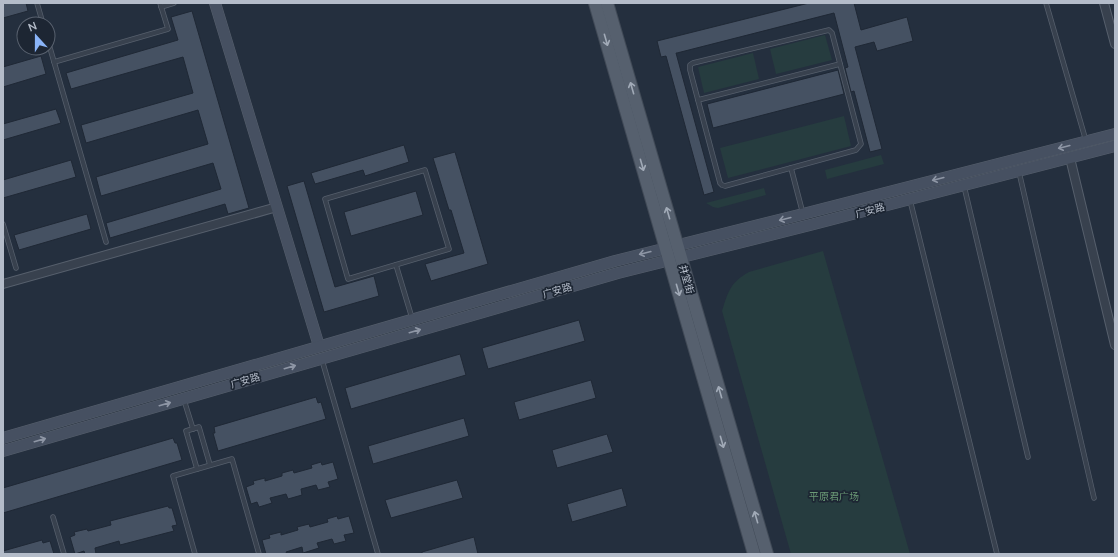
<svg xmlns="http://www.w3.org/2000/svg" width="1118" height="557" viewBox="0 0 1118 557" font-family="'Nunito Sans','Noto Sans SC',sans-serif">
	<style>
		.green { fill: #263c3f }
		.building { fill: #455162; stroke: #1f2835 }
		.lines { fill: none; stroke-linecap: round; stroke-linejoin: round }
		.lane-casing { stroke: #565f6c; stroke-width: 5.5 }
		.street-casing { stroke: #565f6c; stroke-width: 10 }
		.secondary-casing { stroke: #565f6c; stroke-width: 12 }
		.primary-casing { stroke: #414a57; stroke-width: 14 }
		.lane { stroke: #38414e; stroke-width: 4 }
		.street { stroke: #38414e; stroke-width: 8 }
		.secondary { stroke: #465061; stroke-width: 11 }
		.primary { stroke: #56606e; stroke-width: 12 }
		.oneway { stroke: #a1aab7 }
		.oneway2 { stroke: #8e96a5 }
		.labels { text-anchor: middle; stroke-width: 3.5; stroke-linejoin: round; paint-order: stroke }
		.street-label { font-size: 10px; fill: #b4bcc9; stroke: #1d2633 }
		.park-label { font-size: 10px; fill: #6b9a76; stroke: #1d2633 }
	</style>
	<rect width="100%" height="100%" fill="#242f3e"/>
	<g class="green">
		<polygon points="825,35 832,60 776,74 770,49"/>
		<polygon points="753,53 759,79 704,93 698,67"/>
		<polygon points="844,116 851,146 728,178 720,148"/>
		<polygon points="881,155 884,164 827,179 825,170"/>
		<polygon points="764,188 766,195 718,208 713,207 706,203"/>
		<path d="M 823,251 L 910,554 L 791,554 L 722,311 C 728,291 731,282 749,272 Z"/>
	</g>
	<g class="building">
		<polygon points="3,3 26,3 28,11 3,18"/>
		<polygon points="809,3 854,3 861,30 907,17 913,41 877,51 874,42 855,47 882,149 870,152 854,91 851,92 845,68 848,67 834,13 677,53 676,53 714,192 704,195 666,56 661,57 657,41"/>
		<polygon points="192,11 249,208 228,214 225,204 110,238 106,223 221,189 213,163 101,196 96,177 208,144 198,110 86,143 81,125 193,93 183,57 71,89 66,73 178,40 171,17"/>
		<polygon points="41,56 46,74 3,87 3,67"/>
		<polygon points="838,70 844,94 713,128 707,104"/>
		<polygon points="56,109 61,123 3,140 3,124"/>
		<polygon points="404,145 409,162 365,176 363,170 315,184 311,173"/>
		<polygon points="455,152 488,264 431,281 425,264 464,253 451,210 449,210 433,158"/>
		<polygon points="71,160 76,177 3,198 3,180"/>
		<polygon points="304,181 335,287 374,276 379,296 324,312 287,186"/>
		<polygon points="416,191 423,215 351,236 344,212"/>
		<polygon points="87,214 91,229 19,250 14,235"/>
		<polygon points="579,320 585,341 488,369 482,348"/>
		<polygon points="460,354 466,375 351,409 345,388"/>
		<polygon points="591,380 596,398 519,420 514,402"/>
		<polygon points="316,397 318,403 321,402 326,419 218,451 213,433 215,433 214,427"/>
		<polygon points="464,418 469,436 373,464 368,446"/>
		<polygon points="607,434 613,452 557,468 552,450"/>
		<polygon points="173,438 175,443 177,443 182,460 3,513 3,488"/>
		<polygon points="321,462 322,465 333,462 338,479 328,482 330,487 318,490 316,485 301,489 302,495 288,499 286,494 270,498 272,503 259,507 257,502 251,504 246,487 254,484 253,481 265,478 265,481 282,476 282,473 293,470 294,473 312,468 311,465"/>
		<polygon points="457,480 463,498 391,518 385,500"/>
		<polygon points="622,488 627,506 572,522 567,504"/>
		<polygon points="168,506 169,508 172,508 177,525 172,526 174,531 120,545 119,541 95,548 96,554 85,554 84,551 75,554 70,537 75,535 74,532 87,529 88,531 111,525 110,521"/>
		<polygon points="337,516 338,519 349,516 354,533 344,535 346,541 334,544 332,539 317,543 319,548 303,553 302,547 286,552 287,554 266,554 262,540 270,538 269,535 281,532 281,535 298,530 297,527 309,524 310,527 328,522 327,519"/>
		<polygon points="474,537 478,554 422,554 422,552"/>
		<polygon points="42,540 43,543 50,541 54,554 3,554 3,551"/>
	</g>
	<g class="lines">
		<defs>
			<g id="lane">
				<polyline points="37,3 43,24"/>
				<polyline points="1046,3 1086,141"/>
				<polyline points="161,7 174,3"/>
				<polygon points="829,30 832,33 861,144 856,150 725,186 722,185 720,183 690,70 690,65 693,63"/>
				<polyline points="48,41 106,242"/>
				<polyline points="54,62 168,29 160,3"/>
				<polyline points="698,100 840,64"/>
				<polyline points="791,168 803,214"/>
				<polygon points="425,170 449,249 348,279 325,199"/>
				<polyline points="1019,172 1094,498"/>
				<polyline points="964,186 1028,457"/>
				<polyline points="910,200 997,554"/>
				<polyline points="3,224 16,268"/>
				<polyline points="396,265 412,318"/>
				<polyline points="322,360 378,554"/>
				<polyline points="184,400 193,429"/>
				<polyline points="197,469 186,431 199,427 210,465"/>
				<polyline points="53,517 64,554"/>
				<polyline points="195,554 173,476 232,459 259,554"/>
			</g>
			<g id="street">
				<polyline points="1104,3 1115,44"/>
				<polyline points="1070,158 1115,345"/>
				<polyline points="3,284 277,207"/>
			</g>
			<g id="secondary">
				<polyline points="215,3 319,346"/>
				<polyline points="3,438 615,261 803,214 1115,134"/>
				<polyline points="3,451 618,273 814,224 1115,146"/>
			</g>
			<g id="primary">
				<polyline points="595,3 754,554"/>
				<polyline points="607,3 767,554"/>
			</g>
		</defs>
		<use href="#lane" class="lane-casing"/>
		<use href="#street" class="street-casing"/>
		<use href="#secondary" class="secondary-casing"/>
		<use href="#primary" class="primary-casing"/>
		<use href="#lane" class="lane"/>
		<use href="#street" class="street"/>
		<use href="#secondary" class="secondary"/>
		<use href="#primary" class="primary"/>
	</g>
	<defs><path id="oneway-shaft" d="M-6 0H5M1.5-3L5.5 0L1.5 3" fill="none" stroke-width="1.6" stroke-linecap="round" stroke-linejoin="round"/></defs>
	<g class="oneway">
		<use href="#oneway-shaft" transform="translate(606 40) rotate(74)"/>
		<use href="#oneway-shaft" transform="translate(632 88) rotate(-106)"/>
		<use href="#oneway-shaft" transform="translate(642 165) rotate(74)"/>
		<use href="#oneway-shaft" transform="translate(668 213) rotate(-106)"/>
		<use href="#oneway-shaft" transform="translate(678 290) rotate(74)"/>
		<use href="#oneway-shaft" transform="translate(720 392) rotate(-106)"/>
		<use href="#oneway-shaft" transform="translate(722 442) rotate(74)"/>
		<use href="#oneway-shaft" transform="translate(756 517) rotate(-106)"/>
	</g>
	<g class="oneway2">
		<use href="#oneway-shaft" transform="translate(1064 147) rotate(166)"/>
		<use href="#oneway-shaft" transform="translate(938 179) rotate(166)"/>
		<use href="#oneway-shaft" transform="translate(785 219) rotate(166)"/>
		<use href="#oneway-shaft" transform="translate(645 253) rotate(166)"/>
		<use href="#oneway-shaft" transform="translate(415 331) rotate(-16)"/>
		<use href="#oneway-shaft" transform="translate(290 367) rotate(-16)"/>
		<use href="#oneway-shaft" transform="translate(165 404) rotate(-16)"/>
		<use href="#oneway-shaft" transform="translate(40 440) rotate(-16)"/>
	</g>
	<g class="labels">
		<g class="street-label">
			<text transform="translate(870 210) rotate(-15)" y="4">广安路</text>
			<text transform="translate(687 279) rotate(74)" y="4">井堂街</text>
			<text transform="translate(557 290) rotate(-16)" y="4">广安路</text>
			<text transform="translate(245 380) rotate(-16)" y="4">广安路</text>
		</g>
		<g class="park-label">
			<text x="834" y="500">平原君广场</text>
		</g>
	</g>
	<rect width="1118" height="557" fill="none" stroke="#b4bcc9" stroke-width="8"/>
	<g transform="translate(36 36) rotate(339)"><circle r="19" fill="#1d2633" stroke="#59626f"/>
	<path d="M0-3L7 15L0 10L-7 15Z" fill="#8ab4f8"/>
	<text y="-6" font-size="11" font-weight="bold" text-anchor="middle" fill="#b4bcc9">N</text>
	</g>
</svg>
